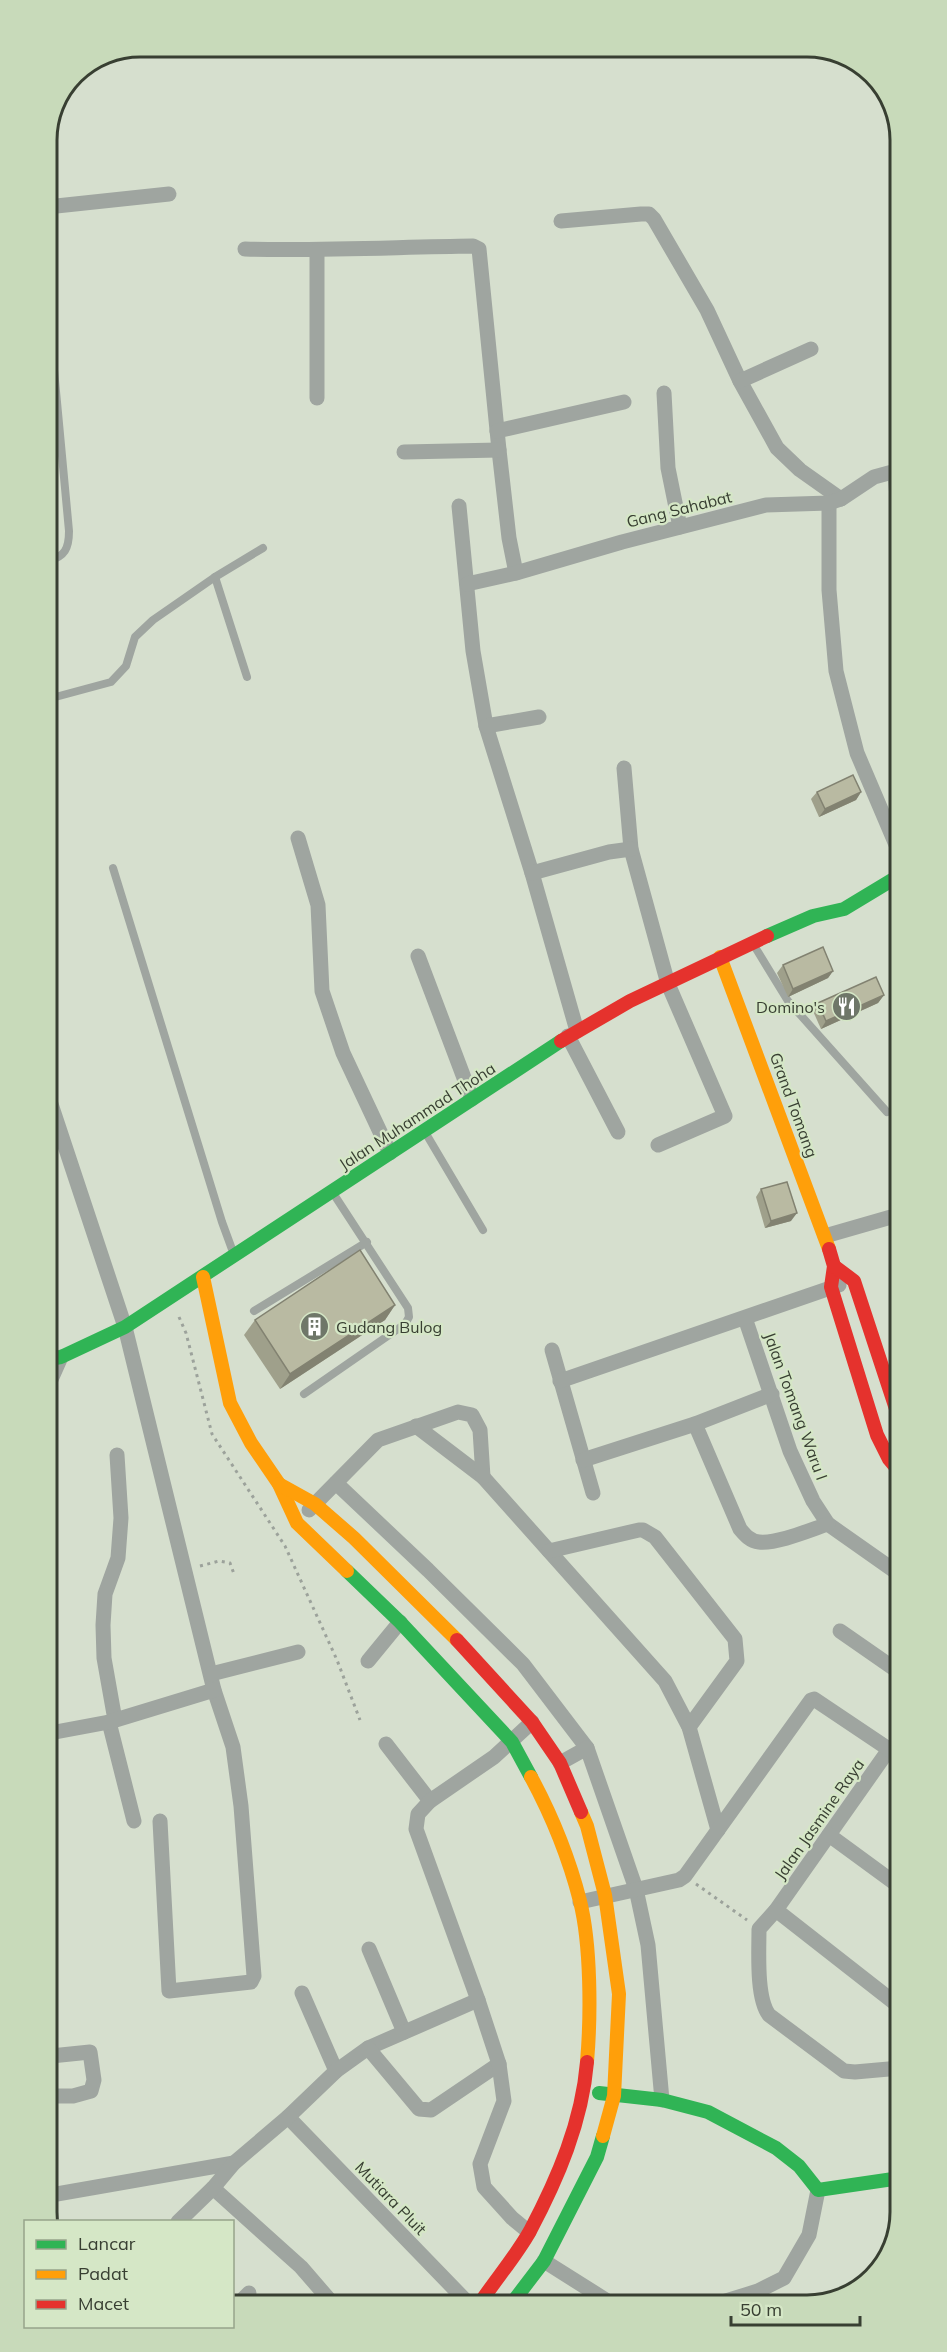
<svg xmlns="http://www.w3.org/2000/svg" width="947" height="2352" viewBox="0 0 947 2352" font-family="Mulish,sans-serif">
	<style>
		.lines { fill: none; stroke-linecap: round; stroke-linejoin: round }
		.path { stroke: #9ca29b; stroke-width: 3; stroke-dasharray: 3 4.5; stroke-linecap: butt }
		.lane { stroke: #9fa5a0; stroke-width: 8 }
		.street { stroke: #9fa5a0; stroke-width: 15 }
		.fast { stroke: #30b455; stroke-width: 14 }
		.slow { stroke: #ff9f0a; stroke-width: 14 }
		.jam { stroke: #e5322d; stroke-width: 14 }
		.wall { fill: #9fa08b }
		.shaded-wall { fill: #828271 }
		.building { fill: #b9baa2; stroke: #828271; stroke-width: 1.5 }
		.labels { text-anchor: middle; stroke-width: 4.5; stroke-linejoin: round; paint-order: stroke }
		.street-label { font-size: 16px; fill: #383f32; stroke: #d5e7c6 }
		.poi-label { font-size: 16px; fill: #383f32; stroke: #d5e7c6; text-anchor: end }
		.rim { fill: none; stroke: #383f32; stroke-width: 3 }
	</style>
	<rect width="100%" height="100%" fill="#d6dfce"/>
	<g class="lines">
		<g class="path">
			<polyline points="179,1317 186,1333 212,1434 285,1546 337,1660 360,1720"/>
			<polyline points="200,1566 219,1561 230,1563 234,1574"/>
			<polyline points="696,1884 747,1920"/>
		</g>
		<g class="lane">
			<path d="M 48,561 C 65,557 69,548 69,531 L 49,316"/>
			<polyline points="215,577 247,677"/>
			<polyline points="48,699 111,682 126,666 135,637 153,620 215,577 263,548"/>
			<polyline points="113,868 222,1222 233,1252"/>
			<polyline points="755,947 788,1001 887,1112"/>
			<polyline points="425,1132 483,1230"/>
			<polyline points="254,1311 367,1242"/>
			<polyline points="304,1394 405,1324 409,1317 408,1308 333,1193"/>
		</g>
		<g class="street">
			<polyline points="47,207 169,194"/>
			<polyline points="561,221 641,214 649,214 654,219 707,310 740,381 777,448 800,470 841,499"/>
			<path d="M 245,249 C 321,251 397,247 473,246 L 479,249 L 499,450 L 509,538 L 516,573"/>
			<polyline points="740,381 811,349"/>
			<polyline points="664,393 668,468 680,527"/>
			<polyline points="317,398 317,251"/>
			<polyline points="497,431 624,402"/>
			<polyline points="404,452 499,450"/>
			<polyline points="895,471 897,498"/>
			<polyline points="829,503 829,590 836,671 857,753 897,847"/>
			<polyline points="459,506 473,651 486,726 532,873 577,1031"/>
			<polyline points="467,584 516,573 622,542 766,505 829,503 841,499 874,477 896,471"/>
			<polyline points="486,726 539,717"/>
			<polyline points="624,768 631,849 668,984 725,1116 658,1145"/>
			<polyline points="298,838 318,905 322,991 343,1053 390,1153"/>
			<polyline points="532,873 609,852 631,849"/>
			<polyline points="418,956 472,1099"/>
			<polyline points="568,1036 618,1132"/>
			<polyline points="49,1098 125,1327 214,1690 233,1747 241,1806 254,1976 251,1982 169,1991 160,1821"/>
			<polyline points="825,1236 898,1215"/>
			<polyline points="745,1318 790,1451 813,1501 828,1524 899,1574"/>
			<polyline points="552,1350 593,1493"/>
			<polyline points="560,1381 839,1285"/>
			<polyline points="49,1384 61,1357"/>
			<path d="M 695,1424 L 740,1529 C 745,1535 750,1541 759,1542 C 777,1544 810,1530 828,1524"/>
			<polyline points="416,1426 483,1477 665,1681 689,1727 718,1830"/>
			<polyline points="583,1460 695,1424 772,1394"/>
			<polyline points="336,1483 428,1570 523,1664 587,1748 636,1889 648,1945 662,2100"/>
			<polyline points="309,1510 378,1440 458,1412 472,1415 480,1430 483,1477"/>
			<polyline points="549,1551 639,1530 643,1530 655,1537 735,1639 737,1661 689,1727"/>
			<polyline points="840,1631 899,1672"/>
			<polyline points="368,1661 400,1622"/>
			<polyline points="211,1674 298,1652"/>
			<polyline points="115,1720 104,1658 103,1625 105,1594 118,1558 121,1518 117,1455"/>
			<polyline points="109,1722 134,1821"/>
			<polyline points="50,1733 109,1722 214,1690"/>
			<polyline points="386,1744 430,1801"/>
			<path d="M 890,1748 L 776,1910 L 759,1929 C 759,1951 756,1998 769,2015 L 844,2071 L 855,2072 L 900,2068"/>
			<polyline points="560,1763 587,1748"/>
			<polyline points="829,1835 900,1887"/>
			<polyline points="580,1902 679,1880 685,1876 811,1700 814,1699 899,1756"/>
			<polyline points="776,1910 900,2007"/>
			<polyline points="369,1949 404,2032"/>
			<polyline points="302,1993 336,2071"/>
			<polyline points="368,2048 478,2000"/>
			<polyline points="51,2056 90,2052 94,2080 91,2091 73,2096 51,2096"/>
			<polyline points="288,2117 468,2303"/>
			<polyline points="213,2188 301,2267 333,2304"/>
			<polyline points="51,2195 234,2163"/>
			<polyline points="178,2222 213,2188 234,2163 288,2117 336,2071 368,2048 419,2109 431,2110 499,2064"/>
			<polyline points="529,2232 512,2218 484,2187 480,2164 504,2101 499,2064 478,2000 416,1829 418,1814 430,1801 494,1757 532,1722"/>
			<polyline points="544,2261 609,2302"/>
			<polyline points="726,2301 758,2291 784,2278 809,2235 818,2190"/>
			<polyline points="237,2305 249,2293"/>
		</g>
		<g class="fast">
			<polyline points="767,936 813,916 844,909 897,877"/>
			<polyline points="49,1359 61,1357 125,1327 561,1041"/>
			<polyline points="347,1571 400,1622 512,1742 531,1777"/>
			<polyline points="599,2093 662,2100 708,2112 776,2148 799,2166 818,2190 900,2178"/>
			<polyline points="512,2303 544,2261 597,2157 603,2136"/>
		</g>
		<g class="slow">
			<polyline points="720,957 829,1249"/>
			<polyline points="203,1277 230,1403 251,1443 279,1484 297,1523 347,1571"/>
			<polyline points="279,1484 315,1504 354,1538 457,1640"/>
			<path d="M 531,1777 C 552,1816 569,1858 580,1901 C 591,1945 591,2016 587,2062"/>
			<polyline points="581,1812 587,1826 605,1895 619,1994 614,2096 603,2136"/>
		</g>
		<g class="jam">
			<polyline points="561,1041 630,1001 767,936"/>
			<polyline points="829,1249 834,1266 831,1287 877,1435 889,1459 899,1471"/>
			<polyline points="834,1266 854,1281 899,1418"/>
			<polyline points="457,1640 532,1722 560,1763 581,1812"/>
			<path d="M 480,2303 C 496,2279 516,2256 530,2231 C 558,2178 582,2122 587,2062"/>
		</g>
	</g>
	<g class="wall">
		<polygon points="817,792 861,792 856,800 819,817 811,799"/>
		<polygon points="783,965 833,971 828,978 788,997 777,973"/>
		<polygon points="884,995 878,1003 821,1029 813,1011 818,1003"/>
		<polygon points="761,1189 791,1221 765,1228 756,1197"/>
		<polygon points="395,1305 385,1320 280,1389 244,1335 255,1320"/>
	</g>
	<g class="shaded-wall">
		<polygon points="861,792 856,800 819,817 825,809"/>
		<polygon points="833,971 828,978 788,997 793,989"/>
		<polygon points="884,995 878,1003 821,1029 826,1021"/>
		<polygon points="797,1213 791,1221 765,1228 771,1221"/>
		<polygon points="395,1305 385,1320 280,1389 290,1374"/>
	</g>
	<g class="building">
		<polygon points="853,775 861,792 825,809 817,792"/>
		<polygon points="823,947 833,971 793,989 783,965"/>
		<polygon points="876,977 884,995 826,1021 818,1003"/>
		<polygon points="787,1182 797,1213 771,1221 761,1189"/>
		<polygon points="360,1250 395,1305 290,1374 255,1320"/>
	</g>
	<defs>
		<symbol id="restaurant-disc" viewBox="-11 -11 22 22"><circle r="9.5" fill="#6f7769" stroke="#d5e7c6"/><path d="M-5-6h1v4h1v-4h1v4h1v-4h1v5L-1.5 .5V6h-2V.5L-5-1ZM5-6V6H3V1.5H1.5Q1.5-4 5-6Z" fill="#fff"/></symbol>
		<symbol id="building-disc" viewBox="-11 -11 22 22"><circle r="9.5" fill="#6f7769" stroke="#d5e7c6"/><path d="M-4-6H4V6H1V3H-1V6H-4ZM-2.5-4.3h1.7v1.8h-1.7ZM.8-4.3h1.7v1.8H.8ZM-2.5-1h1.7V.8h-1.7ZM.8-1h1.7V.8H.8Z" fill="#fff"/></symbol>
	</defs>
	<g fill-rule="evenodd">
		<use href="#restaurant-disc" x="830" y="990" width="33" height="33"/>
		<use href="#building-disc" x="298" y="1310" width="33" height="33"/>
	</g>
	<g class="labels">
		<g class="street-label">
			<text transform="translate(679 509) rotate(-14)" y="6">Gang Sahabat</text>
			<text transform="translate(794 1105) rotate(70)" y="6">Grand Tomang</text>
			<text transform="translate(417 1116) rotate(-33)" y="6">Jalan Muhammad Thoha</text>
			<text transform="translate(796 1406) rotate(70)" y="6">Jalan Tomang Waru I</text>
			<text transform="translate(819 1819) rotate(-55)" y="6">Jalan Jasmine Raya</text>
			<text transform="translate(391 2198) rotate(46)" y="6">Mutiara Pluit</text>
		</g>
		<g class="poi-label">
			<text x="825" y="1013">Domino's</text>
			<text x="336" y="1333" text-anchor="start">Gudang Bulog</text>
		</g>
	</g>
	<path d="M0 0H947V2352H0ZM140 57H807A83 83 0 0 1 890 140V2212A83 83 0 0 1 807 2295H140A83 83 0 0 1 57 2212V140A83 83 0 0 1 140 57Z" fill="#c8daba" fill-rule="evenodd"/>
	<path class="rim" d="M140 57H807A83 83 0 0 1 890 140V2212A83 83 0 0 1 807 2295H140A83 83 0 0 1 57 2212V140A83 83 0 0 1 140 57Z"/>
	<rect x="24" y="2220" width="210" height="108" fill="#d5e7c6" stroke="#96a48b" stroke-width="1.5"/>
	<rect x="36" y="2240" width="30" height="9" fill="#30b455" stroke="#96a48b" stroke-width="1.5"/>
	<text x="78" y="2250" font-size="18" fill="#383f32">Lancar</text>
	<rect x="36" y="2270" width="30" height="9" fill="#ff9f0a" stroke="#96a48b" stroke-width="1.5"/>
	<text x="78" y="2280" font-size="18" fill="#383f32">Padat</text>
	<rect x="36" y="2300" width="30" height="9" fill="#e5322d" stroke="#96a48b" stroke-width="1.5"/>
	<text x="78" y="2310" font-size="18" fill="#383f32">Macet</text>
	<path d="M731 2316v9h129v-9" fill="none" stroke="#383f32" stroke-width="3"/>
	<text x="740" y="2316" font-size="18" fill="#383f32" stroke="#d5e7c6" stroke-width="4.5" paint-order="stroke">50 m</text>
</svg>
